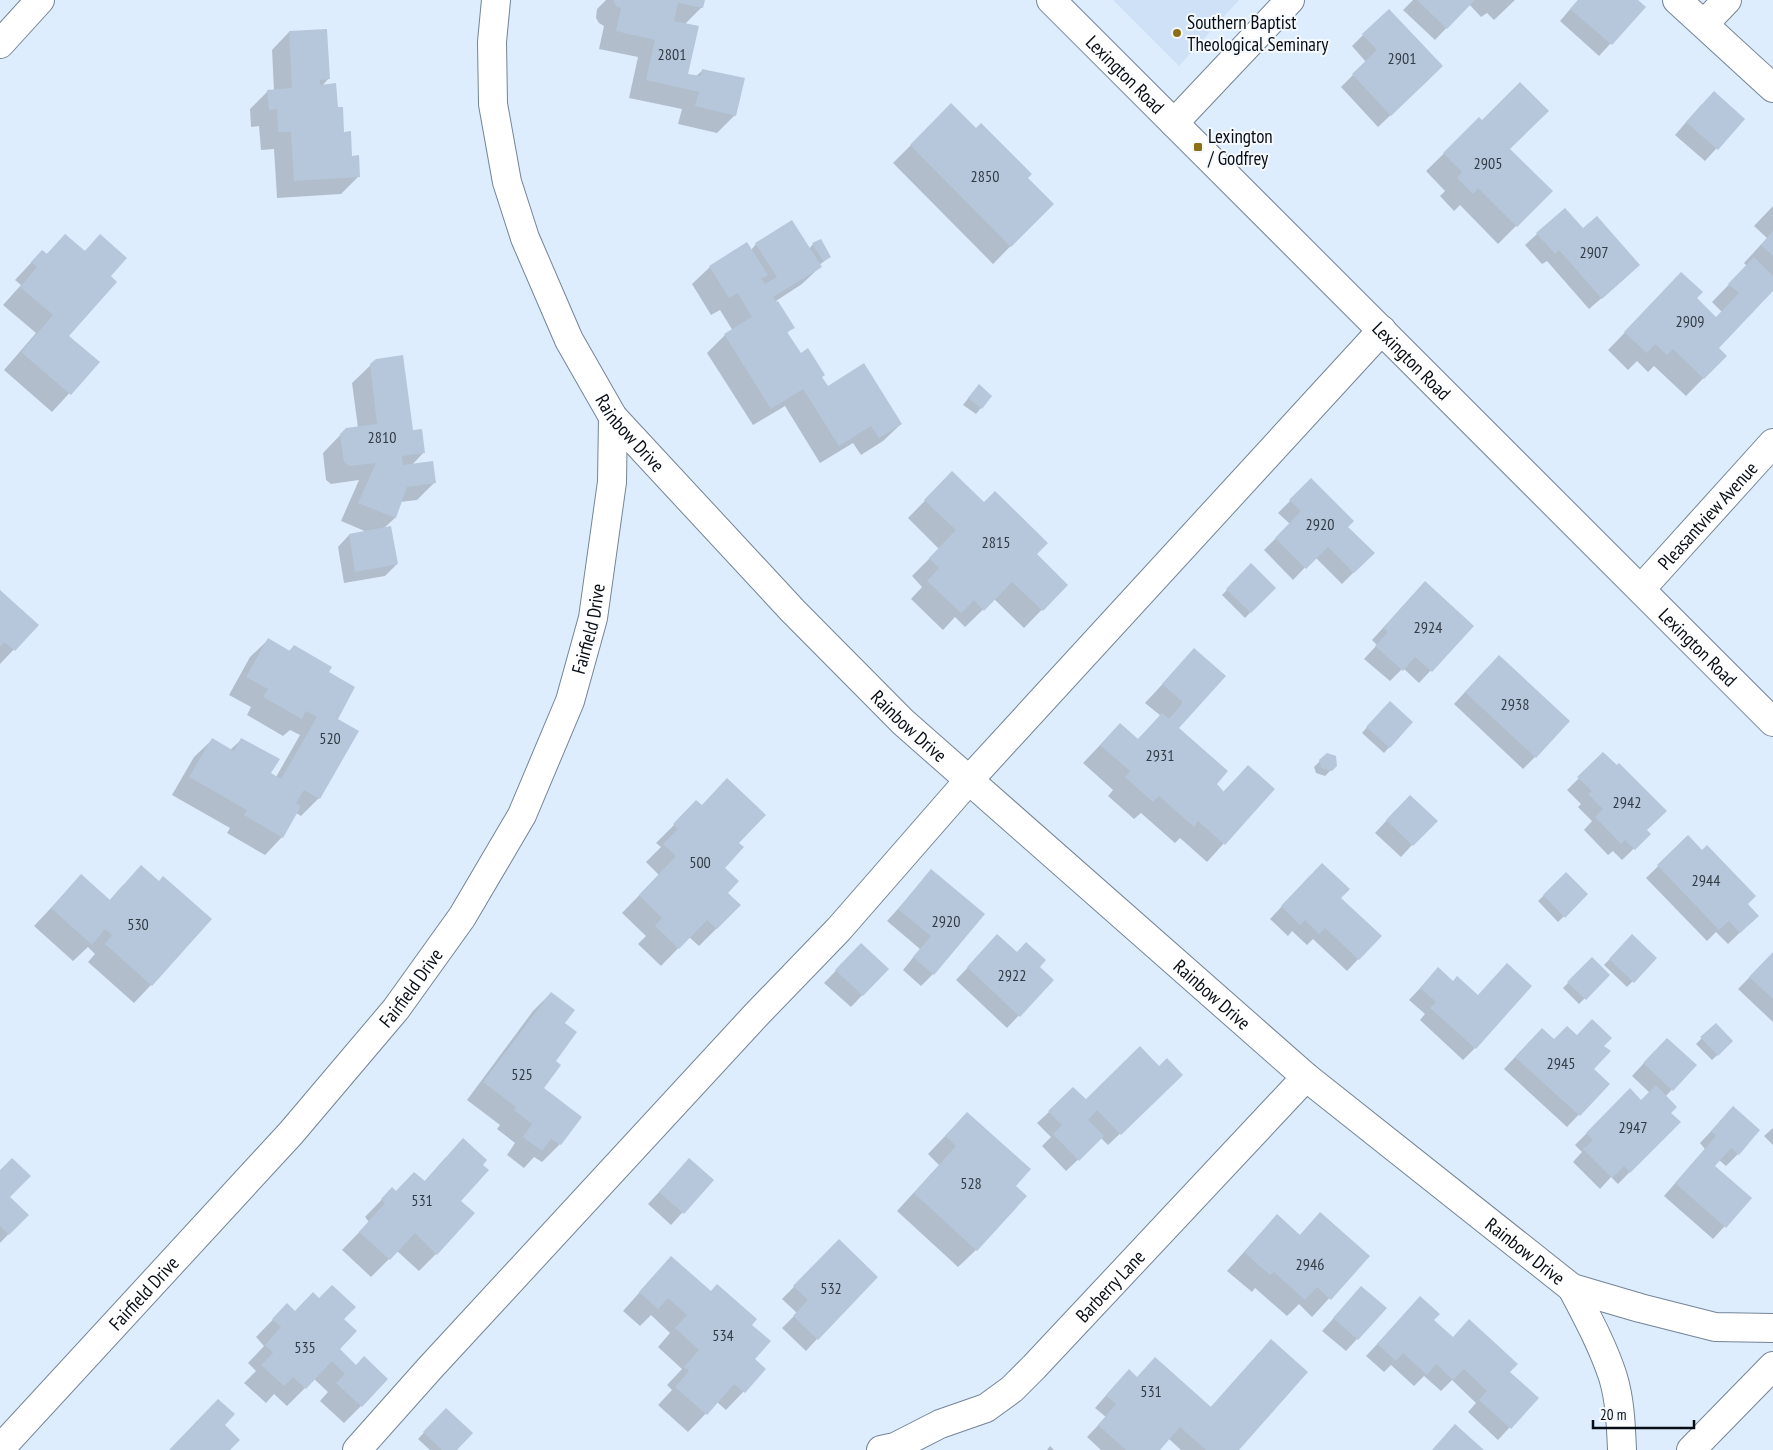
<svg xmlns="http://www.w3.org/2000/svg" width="1773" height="1450" viewBox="0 0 1773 1450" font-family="'PT Sans Narrow',sans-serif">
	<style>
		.built { fill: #cee1f6 }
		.shadow { fill: #0003 }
		.building { fill: #b6c7dc }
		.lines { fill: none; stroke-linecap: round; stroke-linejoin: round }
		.minor-casing { stroke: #738497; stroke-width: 30 }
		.major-casing { stroke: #738497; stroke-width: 30 }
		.minor { stroke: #fff; stroke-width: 28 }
		.major { stroke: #fff; stroke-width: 28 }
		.poi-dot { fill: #8b7114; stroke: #f5f9fd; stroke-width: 2 }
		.labels { text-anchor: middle; stroke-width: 4; stroke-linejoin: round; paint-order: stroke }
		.number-label { font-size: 16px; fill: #333c46 }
		.poi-label { font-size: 19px; fill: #070d14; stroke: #f5f9fd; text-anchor: start }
		.street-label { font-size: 19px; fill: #070d14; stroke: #f5f9fd }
	</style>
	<rect width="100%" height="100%" fill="#deedfe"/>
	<polygon class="built" points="1113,0 1239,0 1179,66"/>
	<g class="shadow">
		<polygon points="606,0 703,0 702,7 685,24 687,75 696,76 703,70 735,115 717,133 678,124 682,109 629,98 638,57 599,49 604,26 599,23 596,18 597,9"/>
		<polygon points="1413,0 1515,0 1494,20 1487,13 1481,17 1469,4 1435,40 1403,10"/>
		<polygon points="1578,0 1636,0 1644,7 1599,56 1560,21"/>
		<polygon points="289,32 329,78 322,86 337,109 343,133 359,176 341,194 277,198 274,149 261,150 259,126 251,127 250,109 268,91 274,91 272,50"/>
		<polygon points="1363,35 1430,78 1378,127 1341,87 1366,62 1352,46"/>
		<polygon points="1702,104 1743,119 1705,161 1675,135"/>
		<polygon points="951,105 1052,204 993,264 893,163"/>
		<polygon points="1479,119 1551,191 1498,244 1460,205 1454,211 1440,196 1445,191 1426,171"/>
		<polygon points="1773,206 1773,290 1717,348 1725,356 1686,396 1654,366 1648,372 1637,361 1628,370 1608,350 1664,292 1695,298 1716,318 1722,312 1712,302 1747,266 1744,263 1767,238 1754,226"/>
		<polygon points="1537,234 1626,277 1589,309 1547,261 1542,264 1525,245"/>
		<polygon points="65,235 84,252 100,236 109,277 68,336 98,362 52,412 4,370 36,333 3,305 21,285 15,280 42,251 46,255"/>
		<polygon points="756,244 809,249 813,244 830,257 819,265 820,267 802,284 776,301 793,327 787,333 800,354 827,388 901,424 883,441 861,455 853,443 820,463 785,406 753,425 707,353 725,335 733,331 720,310 711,315 692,284 710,267 751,250"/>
		<polygon points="376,360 424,452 411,466 435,482 417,500 400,502 395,518 383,529 397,564 385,576 344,583 338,547 349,535 367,532 341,521 359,480 331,484 326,480 323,453 346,429 358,428 352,383"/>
		<polygon points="973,392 991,396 976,414 963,405"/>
		<polygon points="952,473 1066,585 1024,628 994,599 965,627 955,617 943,630 911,599 922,587 912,576 939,549 908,518"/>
		<polygon points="1311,480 1347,527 1373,553 1342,584 1315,557 1293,580 1264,550 1290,524 1278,513"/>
		<polygon points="1251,565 1274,588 1245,618 1222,595"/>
		<polygon points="0,592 37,625 0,664"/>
		<polygon points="1413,595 1472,626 1419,683 1403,668 1390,681 1364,659 1377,645 1372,640"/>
		<polygon points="268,640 289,651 294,646 327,672 336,719 319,798 301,816 296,813 282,837 265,855 227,833 230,828 172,795 194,757 212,740 230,750 242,739 270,774 276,777 300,735 290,730 283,736 247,715 251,707 229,695 250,657"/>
		<polygon points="1194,650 1177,728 1215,785 1223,792 1248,766 1273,789 1207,862 1180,838 1175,843 1141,813 1134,819 1108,796 1113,790 1083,763 1120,724 1137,740 1161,716 1145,703"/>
		<polygon points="1487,668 1535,757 1523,769 1454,704"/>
		<polygon points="1384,708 1412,722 1384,753 1362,733"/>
		<polygon points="1603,754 1646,830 1649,834 1622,860 1613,851 1608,855 1584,830 1592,821 1578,807 1581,804 1567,790"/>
		<polygon points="1320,761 1336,765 1325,776 1316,773 1314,767"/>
		<polygon points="1398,808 1412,845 1401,857 1375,833"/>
		<polygon points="679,820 738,843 723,868 726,893 717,928 699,946 689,937 661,966 638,944 646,936 622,913 659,875 646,862 661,847 656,843"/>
		<polygon points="1688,837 1757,916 1728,944 1716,932 1707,941 1646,878"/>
		<polygon points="932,871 933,974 921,986 903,970 920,949 887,921"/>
		<polygon points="1566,874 1587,894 1558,922 1538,901"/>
		<polygon points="81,876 109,901 123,885 151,985 134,1003 88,962 95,954 88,947 73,961 34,926"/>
		<polygon points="1310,876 1339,898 1380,936 1347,971 1313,939 1307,945 1292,931 1288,936 1270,919"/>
		<polygon points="1632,936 1656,958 1627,987 1604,965"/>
		<polygon points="986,948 1016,953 1038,967 1052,980 1007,1028 956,980"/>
		<polygon points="1773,953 1773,1022 1738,989"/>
		<polygon points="849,957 887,969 851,1007 824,983"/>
		<polygon points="1592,959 1608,975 1579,1004 1563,988"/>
		<polygon points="1427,981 1475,1048 1463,1060 1420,1020 1425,1014 1409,1000"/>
		<polygon points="551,993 554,1061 542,1089 560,1144 542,1162 534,1157 524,1168 507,1155 515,1143 497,1129 500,1125 467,1100 533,1011"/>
		<polygon points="1716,1024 1732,1041 1712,1060 1696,1044"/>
		<polygon points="1554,1040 1603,1046 1592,1069 1608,1084 1567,1127 1504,1069 1530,1041"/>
		<polygon points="1655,1051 1695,1065 1665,1097 1670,1113 1679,1122 1618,1184 1611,1177 1600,1189 1573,1162 1582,1152 1575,1145 1630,1090 1641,1102 1650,1093 1632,1076"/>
		<polygon points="1170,1086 1108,1145 1101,1138 1066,1171 1042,1146 1051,1137 1037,1123 1049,1112 1086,1101"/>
		<polygon points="1733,1108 1738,1154 1726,1166 1719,1160 1713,1166 1750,1198 1713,1239 1664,1196 1705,1149 1700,1143"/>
		<polygon points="967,1113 1014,1186 976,1250 958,1267 897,1211 939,1165 928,1154"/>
		<polygon points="1773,1128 1773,1145 1764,1136"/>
		<polygon points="446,1157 460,1201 436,1254 419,1271 397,1251 371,1277 342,1250 369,1222 365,1217 392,1189 395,1192 424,1182"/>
		<polygon points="689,1160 712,1180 671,1225 648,1204"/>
		<polygon points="0,1171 9,1197 27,1215 0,1243"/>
		<polygon points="1321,1213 1368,1256 1312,1317 1299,1304 1287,1316 1255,1288 1252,1292 1227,1271 1260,1234 1299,1236"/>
		<polygon points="839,1241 817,1339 806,1351 782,1328 797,1313 782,1299"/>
		<polygon points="654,1276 750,1325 753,1359 765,1369 726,1410 717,1402 688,1432 658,1405 672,1390 667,1385 682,1369 658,1347 670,1333 651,1315 640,1326 623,1311"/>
		<polygon points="1350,1300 1357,1339 1346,1351 1322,1331"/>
		<polygon points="287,1305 294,1312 342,1319 338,1349 361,1406 344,1423 320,1401 328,1392 314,1379 287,1406 274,1394 266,1403 244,1383 256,1371 248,1363 264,1346 256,1337"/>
		<polygon points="1409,1310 1433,1320 1452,1338 1508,1372 1537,1398 1498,1440 1468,1412 1476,1403 1452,1380 1441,1391 1424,1376 1414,1386 1391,1365 1384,1372 1366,1356"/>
		<polygon points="1259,1353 1237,1450 1181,1450 1169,1439 1159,1450 1101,1450 1087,1437 1106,1417 1095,1408 1117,1383 1137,1378 1210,1408"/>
		<polygon points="446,1409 455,1450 430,1450 418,1439"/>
		<polygon points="1050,1446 1054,1450 1047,1450"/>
	</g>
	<g class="building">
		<polygon points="613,0 705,0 703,8 678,3 674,21 699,26 688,74 701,76 702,69 745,78 736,116 695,106 699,92 646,80 655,40 616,31 621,8 616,6"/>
		<polygon points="1417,0 1475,0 1447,29"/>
		<polygon points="1578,0 1638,0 1646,7 1612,45 1570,9"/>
		<polygon points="1389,9 1443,66 1391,116 1352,74 1377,50 1362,34"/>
		<polygon points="327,29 330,79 320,80 320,85 336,83 338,107 343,107 344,132 351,131 352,156 359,155 360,177 294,181 291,132 278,132 277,109 269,110 267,90 292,88 289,31"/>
		<polygon points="1520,82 1549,111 1510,149 1553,191 1517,227 1478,188 1473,194 1457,178 1462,172 1443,153 1479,117 1482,120"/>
		<polygon points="1714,91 1745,119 1718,150 1686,122"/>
		<polygon points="951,103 976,128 981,123 1032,174 1028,178 1054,204 1011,247 910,145"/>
		<polygon points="1565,208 1583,228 1597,216 1640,265 1602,299 1559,250 1555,254 1536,233"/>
		<polygon points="792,220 822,267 773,297 776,302 778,301 795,328 787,332 801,353 808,348 825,375 822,377 828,386 864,363 902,424 879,438 871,426 839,446 803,389 771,409 724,334 752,317 738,293 729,298 709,266 747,242 768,275 761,279 765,284 777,277 755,243"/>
		<polygon points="1773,231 1773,256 1761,245"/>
		<polygon points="65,234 85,251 100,234 127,258 111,276 117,282 69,336 100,362 71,395 21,352 53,315 20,287 37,267 31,262 42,250 47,254"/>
		<polygon points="821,239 831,257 823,261 812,243"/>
		<polygon points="1754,257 1773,276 1773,291 1719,348 1727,356 1704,379 1673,349 1667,355 1655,344 1647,353 1624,332 1681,272 1703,292 1697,298 1716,317 1739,293 1728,284"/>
		<polygon points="403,355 413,430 422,429 425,453 402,456 403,465 433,461 436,483 407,487 396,518 358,503 376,463 349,466 344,462 340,434 346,428 377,424 370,364 376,359"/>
		<polygon points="979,384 992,396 982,409 968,398"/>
		<polygon points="952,471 984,502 995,491 1048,543 1037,554 1068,585 1043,611 1012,582 984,611 974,600 961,613 927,581 939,568 929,558 956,530 924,500"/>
		<polygon points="1311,478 1354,521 1348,527 1375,553 1354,573 1328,547 1306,569 1275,538 1301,511 1289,500"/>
		<polygon points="391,526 398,564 355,572 349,534"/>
		<polygon points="1251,563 1276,588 1251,613 1226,589"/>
		<polygon points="1425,581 1474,626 1432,672 1415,657 1403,671 1375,646 1388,632 1383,628"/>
		<polygon points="0,590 39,625 15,651 4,642 0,647"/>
		<polygon points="268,638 290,651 294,645 332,667 329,672 355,687 338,719 359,731 320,799 304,790 296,803 301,806 283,838 244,815 247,810 189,777 212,738 234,751 241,738 280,759 271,773 281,779 317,717 306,711 302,719 263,697 268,689 246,677"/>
		<polygon points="1194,648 1226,676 1179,728 1228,771 1217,784 1224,792 1248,765 1275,789 1225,845 1198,821 1194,827 1159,796 1153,802 1125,777 1130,771 1100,745 1120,723 1138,739 1162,713 1169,719 1183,702 1162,684"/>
		<polygon points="1499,655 1570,721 1536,758 1465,692"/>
		<polygon points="1390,701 1413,722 1390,748 1366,727"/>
		<polygon points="1603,752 1617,765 1619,763 1667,811 1647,830 1651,834 1635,850 1625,840 1621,844 1595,817 1603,809 1588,794 1592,791 1577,777"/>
		<polygon points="1327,753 1336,756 1337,766 1332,771 1321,768 1319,760"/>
		<polygon points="727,778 766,815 739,843 744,847 725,868 739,881 728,893 741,905 717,929 707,920 679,949 655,926 662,918 639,895 676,856 663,844 678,829 673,824 696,800 702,805"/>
		<polygon points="1410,795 1438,821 1413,846 1386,820"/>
		<polygon points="1688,835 1702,850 1707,845 1756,896 1748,904 1759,916 1740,933 1729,921 1719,930 1657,865"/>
		<polygon points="1322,863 1350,889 1341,898 1382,936 1359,960 1325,928 1319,934 1305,920 1300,925 1281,906"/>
		<polygon points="141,865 159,881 163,876 212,919 152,986 105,944 112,935 105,929 92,945 51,908 81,874 110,900"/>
		<polygon points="931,869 985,914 934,975 913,957 931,936 898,909"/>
		<polygon points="1566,872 1588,894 1565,918 1543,895"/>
		<polygon points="997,934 1017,952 1026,942 1046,960 1040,967 1054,980 1020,1017 967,967"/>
		<polygon points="1632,934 1657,958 1634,983 1609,959"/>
		<polygon points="861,943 889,969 863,996 835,970"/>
		<polygon points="1773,952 1773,999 1749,977"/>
		<polygon points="1592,957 1610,975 1586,1000 1567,982"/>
		<polygon points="1507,963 1532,986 1476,1049 1430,1008 1436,1002 1420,988 1438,967 1453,981 1457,976 1478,995"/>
		<polygon points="551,992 575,1010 565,1023 577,1032 556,1061 561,1065 544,1088 582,1117 561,1145 551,1139 542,1151 523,1137 532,1124 514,1110 516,1107 483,1082"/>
		<polygon points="1592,1019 1612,1038 1604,1046 1611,1051 1594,1069 1610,1084 1580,1116 1515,1057 1542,1028 1554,1039 1567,1026 1577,1035"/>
		<polygon points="1716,1023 1733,1041 1718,1056 1700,1037"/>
		<polygon points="1667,1038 1697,1065 1673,1091 1643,1063"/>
		<polygon points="1140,1046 1159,1066 1167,1058 1183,1075 1121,1135 1097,1110 1088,1120 1104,1136 1079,1161 1053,1134 1062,1125 1048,1111 1073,1087 1086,1099"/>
		<polygon points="1656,1085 1677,1107 1671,1113 1681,1122 1630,1173 1624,1166 1612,1178 1583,1149 1593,1140 1586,1133 1630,1088 1641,1100"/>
		<polygon points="1733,1106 1760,1130 1739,1155 1731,1148 1715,1166 1752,1198 1726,1228 1675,1183 1716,1136 1711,1131"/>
		<polygon points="967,1112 1031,1169 1016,1186 1027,1196 977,1251 914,1193 956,1146 945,1136"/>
		<polygon points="463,1138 487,1160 483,1165 489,1170 461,1201 475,1213 437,1255 415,1233 390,1260 359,1232 385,1203 381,1199 392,1187 396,1191 414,1172 425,1181"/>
		<polygon points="12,1158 31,1176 10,1197 29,1215 9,1235 0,1226 0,1170"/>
		<polygon points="689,1158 714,1180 684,1214 659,1192"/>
		<polygon points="1320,1212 1370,1256 1331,1300 1317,1287 1305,1300 1274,1272 1270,1275 1244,1252 1277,1214 1300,1235"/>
		<polygon points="839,1239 878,1277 818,1340 793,1316 808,1300 793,1286"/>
		<polygon points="671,1256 711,1291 717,1284 757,1319 752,1325 771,1341 755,1359 766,1369 745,1393 734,1384 707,1415 675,1387 689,1371 684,1367 699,1350 675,1328 687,1315 668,1298 658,1309 639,1292"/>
		<polygon points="332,1285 356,1307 344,1319 357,1331 340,1349 356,1365 364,1356 388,1379 362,1407 336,1383 345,1374 332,1361 306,1389 293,1377 284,1386 261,1365 273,1353 265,1345 281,1327 272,1319 287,1303 295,1311 313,1292 319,1298"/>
		<polygon points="1361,1286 1387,1308 1358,1340 1333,1318"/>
		<polygon points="1420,1296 1440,1314 1434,1320 1453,1337 1469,1319 1518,1364 1510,1372 1539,1398 1511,1429 1479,1400 1487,1391 1464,1369 1453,1380 1436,1364 1427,1375 1403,1353 1396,1361 1377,1344"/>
		<polygon points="1271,1339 1308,1372 1239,1450 1206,1450 1180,1427 1160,1450 1126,1450 1098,1425 1116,1404 1106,1395 1129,1369 1137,1377 1155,1357 1211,1407"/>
		<polygon points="218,1399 235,1414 225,1425 240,1440 230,1450 169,1450"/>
		<polygon points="446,1408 473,1433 457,1450 442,1450 423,1432"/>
		<polygon points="1455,1424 1484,1450 1432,1450"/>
	</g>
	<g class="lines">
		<defs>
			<g id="minor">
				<path id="s1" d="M 496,0 L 492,42 L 493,104 L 507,182 L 525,238 L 569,340 L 613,417 L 793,611 L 903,722 L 1306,1077 L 1572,1288 L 1640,1308 L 1715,1327 L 1773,1328"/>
				<polyline points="1677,0 1773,88"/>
				<polyline points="1704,24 1727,0"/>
				<polyline points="0,44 40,0"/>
				<polyline points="1174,123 1290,0"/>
				<path id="s2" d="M 1641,589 L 1773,443"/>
				<path d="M 1572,1288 C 1587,1317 1603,1346 1613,1377 C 1620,1400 1621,1426 1622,1450"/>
				<path id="s3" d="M 0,1449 L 291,1133 L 396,1009 L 462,917 L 522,815 L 570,701 L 593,618 L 612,482 L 613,417"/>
				<polyline points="357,1450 430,1368 756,1015 839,929 969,780 1382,330"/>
				<path id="s4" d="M 881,1450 L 895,1447 L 940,1424 L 986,1408 L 1012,1389 L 1034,1367 L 1306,1077"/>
				<polyline points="1691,1450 1773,1366"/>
			</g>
			<g id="major">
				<path id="s5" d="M 1051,0 L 1773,722"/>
			</g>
		</defs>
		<use href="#minor" class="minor-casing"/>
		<use href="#major" class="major-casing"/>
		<use href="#minor" class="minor"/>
		<use href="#major" class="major"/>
	</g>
	<g class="poi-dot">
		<circle cx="1177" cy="33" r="5"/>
		<rect x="1193" y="142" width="10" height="10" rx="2.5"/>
	</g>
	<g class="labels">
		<g class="number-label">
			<text x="672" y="60">2801</text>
			<text x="1402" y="64">2901</text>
			<text x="1488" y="169">2905</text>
			<text x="985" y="182">2850</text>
			<text x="1594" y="258">2907</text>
			<text x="1690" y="327">2909</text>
			<text x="382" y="443">2810</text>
			<text x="1320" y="530">2920</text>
			<text x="996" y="548">2815</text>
			<text x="1428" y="633">2924</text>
			<text x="1515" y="710">2938</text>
			<text x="330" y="744">520</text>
			<text x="1160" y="761">2931</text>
			<text x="1627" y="808">2942</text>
			<text x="700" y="868">500</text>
			<text x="1706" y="886">2944</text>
			<text x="946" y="927">2920</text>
			<text x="138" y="930">530</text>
			<text x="1012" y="981">2922</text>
			<text x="1561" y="1069">2945</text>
			<text x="522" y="1080">525</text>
			<text x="1633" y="1133">2947</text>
			<text x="971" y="1189">528</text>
			<text x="422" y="1206">531</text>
			<text x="1310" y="1270">2946</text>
			<text x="831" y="1294">532</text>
			<text x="723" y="1341">534</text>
			<text x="305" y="1353">535</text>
			<text x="1151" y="1397">531</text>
		</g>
		<g class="poi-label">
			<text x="1187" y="29">Southern Baptist<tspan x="1187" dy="22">Theological Seminary</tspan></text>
			<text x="1208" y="143">Lexington<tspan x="1208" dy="22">/ Godfrey</tspan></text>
		</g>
		<g class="street-label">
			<text dy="7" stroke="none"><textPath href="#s5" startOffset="105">Lexington Road</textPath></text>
			<text dy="7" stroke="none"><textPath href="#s5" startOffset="510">Lexington Road</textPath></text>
			<text dy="7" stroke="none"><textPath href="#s1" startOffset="465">Rainbow Drive</textPath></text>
			<text dy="7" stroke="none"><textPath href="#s2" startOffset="99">Pleasantview Avenue</textPath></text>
			<text dy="7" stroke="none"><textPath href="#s3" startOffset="1022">Fairfield Drive</textPath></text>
			<text dy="7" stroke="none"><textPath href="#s5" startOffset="915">Lexington Road</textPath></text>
			<text dy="7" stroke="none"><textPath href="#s1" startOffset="870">Rainbow Drive</textPath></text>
			<text dy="7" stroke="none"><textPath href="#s3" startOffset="618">Fairfield Drive</textPath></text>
			<text dy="7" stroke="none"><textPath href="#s1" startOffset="1275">Rainbow Drive</textPath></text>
			<text dy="7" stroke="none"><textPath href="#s1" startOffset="1680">Rainbow Drive</textPath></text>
			<text dy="7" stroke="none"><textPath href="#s4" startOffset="288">Barberry Lane</textPath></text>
			<text dy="7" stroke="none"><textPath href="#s3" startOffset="212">Fairfield Drive</textPath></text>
		</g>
	</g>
	<path d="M1593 1420v8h101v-8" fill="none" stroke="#070d14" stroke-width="2.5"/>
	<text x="1600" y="1420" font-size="15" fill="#070d14" stroke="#f5f9fd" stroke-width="4" paint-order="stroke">20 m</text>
</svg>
